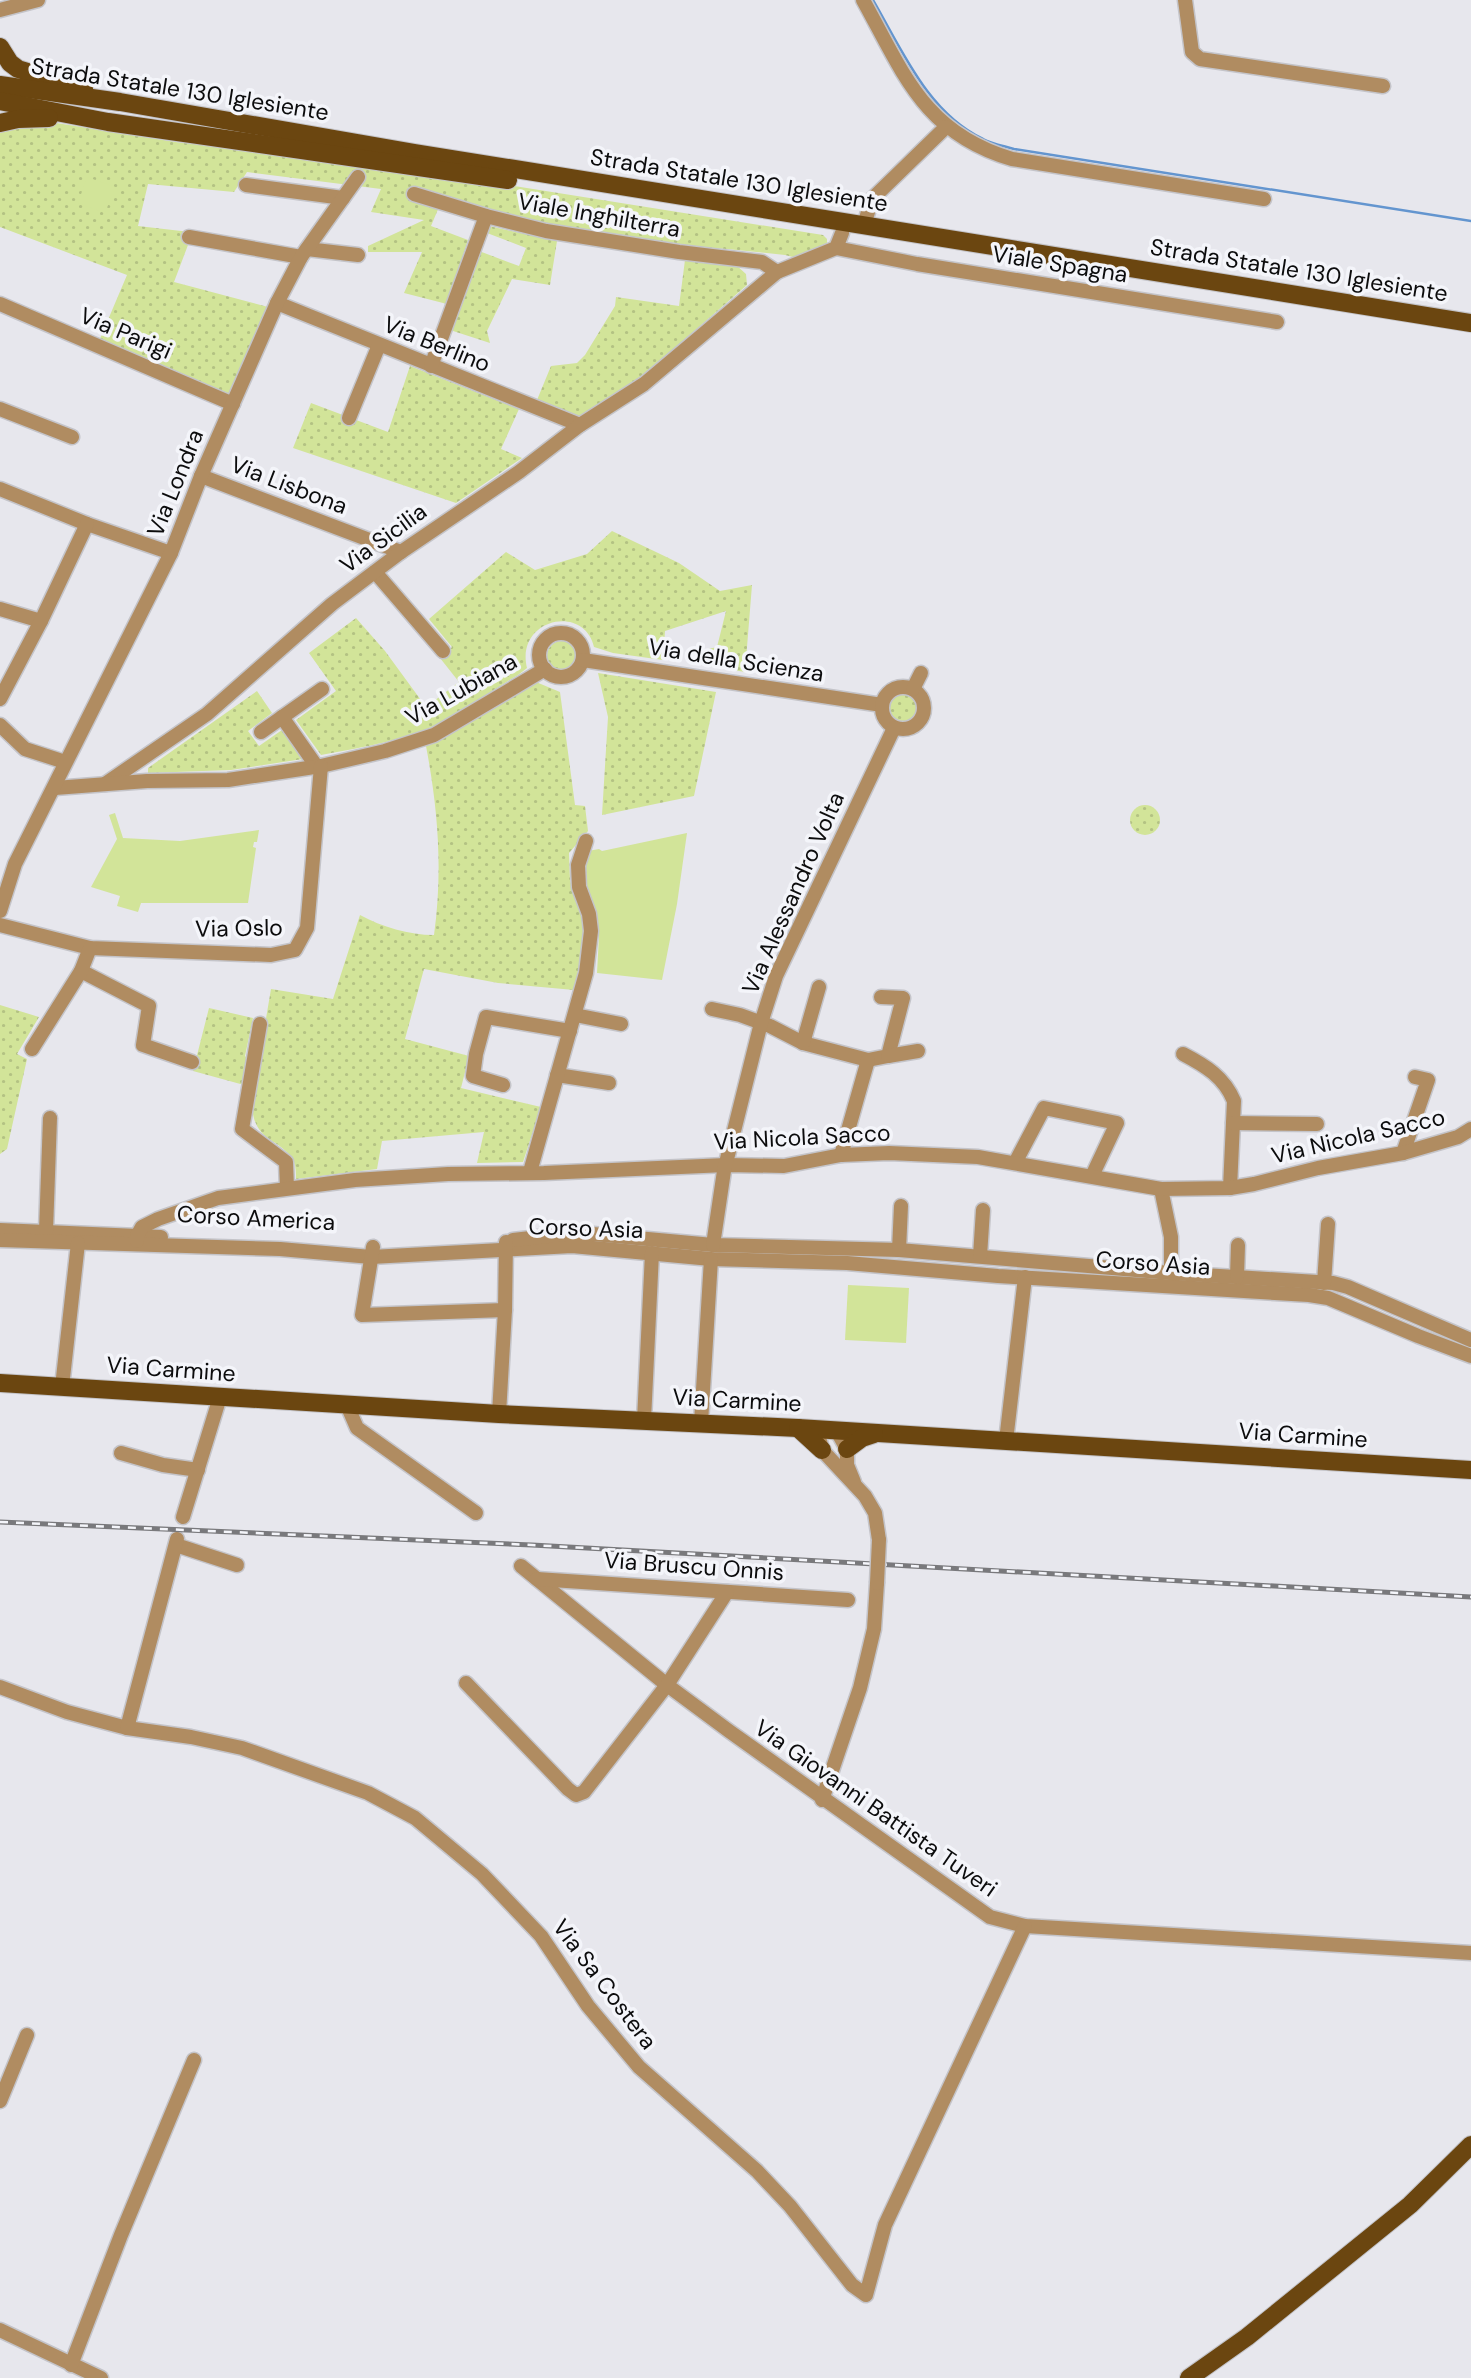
<svg xmlns="http://www.w3.org/2000/svg" width="1471" height="2378" viewBox="0 0 1471 2378" font-family="'DM Sans',sans-serif">
	<style>
		.green { fill: url(#green-dots) }
		.pitch { fill: #d2e499 }
		.lines { fill: none; stroke-linecap: round; stroke-linejoin: round }
		.stream { stroke: #6395cf; stroke-width: 2.5 }
		.minor-casing { stroke: #c4c4c9; stroke-width: 17 }
		.major-casing { stroke: #c4c4c9; stroke-width: 20 }
		.minor { stroke: #b08c61; stroke-width: 14 }
		.major { stroke: #6b4610; stroke-width: 18 }
		.rail-casing { stroke: #79797c; stroke-width: 5 }
		.rail { stroke: #f4f5fa; stroke-width: 2.5; stroke-dasharray: 8; stroke-linecap: butt }
		.minor-bridge-casing { stroke: #c4c4c9; stroke-width: 17; stroke-linecap: butt }
		.minor-bridge { stroke: #b08c61; stroke-width: 14 }
		.labels { text-anchor: middle; stroke-width: 7; stroke-linejoin: round; paint-order: stroke }
		.street-label { font-size: 23px; fill: #0c0c0d; stroke: #f4f5fa }
	</style>
	<defs>
		<pattern id="green-dots" width="8" height="8" patternUnits="userSpaceOnUse" patternTransform="scale(1.75)"><rect width="8" height="8" fill="#d2e499"/><path d="M2 2h.1M6 6h.1" fill="none" stroke="#b3c283" stroke-width="1.8" stroke-linecap="round"/></pattern>
	</defs>
	<rect width="100%" height="100%" fill="#e7e7ed"/>
	<g class="green">
		<polygon points="50,122 182,143 209,144 451,176 823,235 827,239 827,249 797,258 785,255 727,249 667,246 439,207 431,226 468,240 447,304 404,293 422,252 368,252 368,246 424,220 371,212 381,189 247,172 234,192 148,184 138,226 190,232 188,245 174,282 268,307 228,396 99,341 127,275 0,227 0,129"/>
		<polygon points="489,226 557,241 550,285 512,279 487,331 490,343 450,330 479,251 519,266 526,248 487,233"/>
		<polygon points="685,260 736,265 746,274 747,285 638,380 580,417 537,400 551,366 577,363 585,355 615,306 616,297 679,306"/>
		<polygon points="410,366 519,409 501,449 522,458 456,503 293,448 311,403 388,432"/>
		<path d="M 612,531 L 679,563 L 720,591 L 752,585 L 745,672 L 704,665 L 704,650 L 717,647 L 726,611 L 665,631 L 663,660 L 613,653 L 594,647 C 584,603 515,619 527,668 L 518,675 C 494,689 471,706 448,719 C 409,740 364,747 321,755 L 296,720 L 336,691 L 309,653 L 356,618 L 385,651 L 426,707 L 459,682 L 440,658 L 452,647 L 429,619 L 506,552 L 535,570 L 587,554 Z"/>
		<circle cx="562" cy="656" r="15"/>
		<polygon points="598,673 716,692 694,796 602,815 608,717"/>
		<path d="M 536,682 L 560,692 L 575,805 L 585,806 L 588,831 L 569,853 L 570,881 L 585,920 L 586,934 L 574,990 L 498,983 L 424,969 L 405,1039 L 469,1056 L 461,1088 L 541,1107 L 523,1162 L 477,1163 L 484,1132 L 382,1141 L 377,1169 L 296,1179 C 296,1174 296,1167 294,1162 C 281,1136 252,1145 252,1101 L 271,989 L 333,999 L 360,915 C 382,927 409,935 434,935 C 443,870 438,809 426,746 L 437,742 Z"/>
		<polygon points="257,691 272,713 248,731 259,746 282,730 303,759 231,770 148,773 148,768"/>
		<circle cx="903" cy="707" r="15"/>
		<circle cx="1145" cy="820" r="15"/>
		<polygon points="0,1005 39,1017 17,1054 27,1059 7,1149 0,1154"/>
		<polygon points="209,1008 253,1018 245,1056 249,1061 244,1085 193,1071"/>
	</g>
	<g class="pitch">
		<polygon points="87,177 115,187 105,213 78,203"/>
		<polygon points="115,813 123,838 180,841 259,830 257,842 254,842 253,847 256,848 248,903 141,903 138,912 117,906 120,896 91,887 117,839 109,815"/>
		<polygon points="687,833 677,904 662,980 597,973 599,936 584,881 588,851 599,849 602,851"/>
		<polygon points="848,1285 909,1288 906,1343 845,1340"/>
	</g>
	<g class="lines">
		<path class="stream" d="M 873,0 C 902,50 928,113 983,139 C 992,144 1004,146 1014,149 L 1471,221"/>
		<defs>
			<g id="minor">
				<path d="M 863,0 C 904,74 924,133 1012,159 L 1264,199"/>
				<polyline points="1185,0 1192,52 1200,59 1383,86"/>
				<polyline points="0,10 38,0"/>
				<polyline points="246,185 343,198"/>
				<polyline points="414,194 486,216 546,231 679,252 762,262 777,272"/>
				<polyline points="864,225 872,199 946,127"/>
				<polyline points="189,237 301,257"/>
				<polyline points="836,248 917,264 1277,322"/>
				<polyline points="307,249 358,255"/>
				<polyline points="277,303 580,425"/>
				<polyline points="0,304 233,404"/>
				<polyline points="431,366 486,216"/>
				<polyline points="0,409 72,437"/>
				<polyline points="349,418 379,345"/>
				<polyline points="201,476 401,552"/>
				<polyline points="0,489 87,524 171,553"/>
				<polyline points="375,572 443,651"/>
				<polyline points="0,609 41,621"/>
				<circle cx="561" cy="655" r="22"/>
				<polyline points="583,660 882,705"/>
				<circle cx="903" cy="708" r="21"/>
				<polyline points="913,689 921,673"/>
				<polyline points="0,699 41,621 87,524"/>
				<polyline points="282,717 317,767"/>
				<polyline points="0,725 25,749 65,762"/>
				<polyline points="261,732 322,689"/>
				<polyline points="105,784 207,714 332,604 401,552 519,472 580,425 644,384 777,272 836,248 842,233"/>
				<polyline points="55,788 147,781 228,780 321,766 385,751 434,735 545,669"/>
				<polyline points="0,911 15,864 171,553 201,476 277,303 301,257 358,177"/>
				<polyline points="0,925 90,948 271,955 295,950 307,928 321,766"/>
				<polyline points="81,971 149,1006 143,1045 192,1062"/>
				<polyline points="712,1009 740,1015 770,1026 803,1043 868,1060 888,1056 903,998 881,997"/>
				<polyline points="575,1015 621,1024"/>
				<polyline points="260,1024 242,1129 286,1162 287,1188"/>
				<polyline points="803,1043 819,987"/>
				<polyline points="32,1049 81,971 90,948"/>
				<path d="M 1183,1054 C 1206,1066 1224,1077 1234,1101 L 1230,1188"/>
				<polyline points="888,1056 918,1051"/>
				<polyline points="557,1075 609,1083"/>
				<polyline points="503,1085 473,1076 476,1054 486,1017 570,1031"/>
				<polyline points="1233,1123 1317,1124"/>
				<polyline points="1403,1153 1428,1080 1415,1077"/>
				<polyline points="841,1155 868,1060"/>
				<polyline points="1015,1163 1044,1108 1117,1123 1092,1176"/>
				<polyline points="530,1172 586,973 591,931 589,914 579,887 578,865 586,841"/>
				<polyline points="1161,1189 1171,1237 1171,1273"/>
				<polyline points="0,1230 161,1237"/>
				<polyline points="46,1231 50,1118"/>
				<polyline points="0,1240 280,1249 371,1257 572,1246 711,1259 847,1263 998,1276 1309,1295 1328,1298 1418,1336 1471,1356"/>
				<polyline points="513,1240 566,1234 593,1234 713,1245 899,1250 1171,1273 1333,1283 1348,1287 1471,1340"/>
				<polyline points="137,1241 137,1236 142,1227 158,1219 218,1198 355,1180 448,1174 544,1173 726,1165 784,1166 841,1155 889,1153 978,1157 1161,1189 1230,1188 1254,1184 1318,1168 1403,1153 1458,1137 1471,1129"/>
				<polyline points="713,1245 724,1171 761,1023 776,976 894,728"/>
				<polyline points="373,1247 362,1315 505,1310"/>
				<polyline points="899,1250 901,1206"/>
				<polyline points="980,1256 983,1210"/>
				<polyline points="1237,1277 1238,1245"/>
				<polyline points="1324,1283 1328,1224"/>
				<polyline points="62,1387 78,1243"/>
				<polyline points="347,1405 357,1428 476,1513"/>
				<polyline points="499,1414 505,1310 506,1242"/>
				<polyline points="644,1420 652,1253"/>
				<polyline points="701,1423 711,1259"/>
				<polyline points="837,1431 847,1449 847,1465 854,1482"/>
				<polyline points="820,1441 822,1450 865,1496 875,1513 879,1540"/>
				<polyline points="1006,1441 1025,1277"/>
				<polyline points="121,1453 163,1465 198,1470"/>
				<polyline points="183,1517 220,1397"/>
				<polyline points="176,1545 237,1565"/>
				<polyline points="521,1566 667,1685 729,1731 990,1917 1025,1926 1471,1953"/>
				<polyline points="537,1579 848,1600"/>
				<polyline points="466,1683 568,1789 576,1795 584,1792 667,1685 727,1592"/>
				<polyline points="0,1687 67,1712 127,1728 191,1737 242,1748 368,1793 415,1818 482,1874 541,1936 588,2006 639,2067 757,2171 790,2206 852,2285 866,2295 885,2225 1025,1926"/>
				<polyline points="127,1728 177,1539"/>
				<polyline points="822,1800 860,1688 874,1629 877,1583"/>
				<polyline points="0,2101 27,2035"/>
				<polyline points="0,2330 101,2378"/>
				<polyline points="71,2365 121,2235 194,2060"/>
			</g>
			<g id="major">
				<polyline points="0,47 10,63 18,69 84,89"/>
				<polyline points="0,85 120,102 415,153 1471,323"/>
				<polyline points="0,101 108,122 508,180"/>
				<polyline points="0,123 18,119 49,118"/>
				<polyline points="0,1383 499,1414 798,1428 1471,1470"/>
				<polyline points="798,1428 822,1450"/>
				<polyline points="847,1449 862,1438 874,1434"/>
				<polyline points="1189,2378 1247,2337 1410,2205 1471,2145"/>
			</g>
		</defs>
		<use href="#minor" class="minor-casing"/>
		<use href="#major" class="major-casing"/>
		<use href="#minor" class="minor"/>
		<use href="#major" class="major"/>
		<defs>
			<polyline id="rail" points="0,1522 532,1545 1471,1597"/>
		</defs>
		<use href="#rail" class="rail-casing"/>
		<use href="#rail" class="rail"/>
		<defs>
			<polyline id="minor-bridge" points="877,1583 879,1540"/>
		</defs>
		<use href="#minor-bridge" class="minor-bridge-casing"/>
		<use href="#minor-bridge" class="minor-bridge"/>
	</g>
	<g class="labels">
		<g class="street-label">
			<text transform="translate(180 89) rotate(9)" y="8">Strada Statale 130 Iglesiente</text>
			<text transform="translate(739 180) rotate(9)" y="8">Strada Statale 130 Iglesiente</text>
			<text transform="translate(599 215) rotate(10)" y="8">Viale Inghilterra</text>
			<text transform="translate(1060 264) rotate(9)" y="8">Viale Spagna</text>
			<text transform="translate(1299 270) rotate(9)" y="8">Strada Statale 130 Iglesiente</text>
			<text transform="translate(126 333) rotate(23)" y="8">Via Parigi</text>
			<text transform="translate(437 344) rotate(22)" y="8">Via Berlino</text>
			<text transform="translate(175 483) rotate(-68)" y="8">Via Londra</text>
			<text transform="translate(289 485) rotate(21)" y="8">Via Lisbona</text>
			<text transform="translate(383 538) rotate(-36)" y="8">Via Sicilia</text>
			<text transform="translate(736 660) rotate(9)" y="8">Via della Scienza</text>
			<text transform="translate(461 689) rotate(-29)" y="8">Via Lubiana</text>
			<text transform="translate(793 893) rotate(-66)" y="8">Via Alessandro Volta</text>
			<text transform="translate(239 928) rotate(-1)" y="8">Via Oslo</text>
			<text transform="translate(1358 1136) rotate(-13)" y="8">Via Nicola Sacco</text>
			<text transform="translate(802 1137) rotate(-3)" y="8">Via Nicola Sacco</text>
			<text transform="translate(256 1218) rotate(3)" y="8">Corso America</text>
			<text transform="translate(586 1228) rotate(2)" y="8">Corso Asia</text>
			<text transform="translate(1153 1263) rotate(4)" y="8">Corso Asia</text>
			<text transform="translate(171 1369) rotate(4)" y="8">Via Carmine</text>
			<text transform="translate(737 1400) rotate(3)" y="8">Via Carmine</text>
			<text transform="translate(1303 1435) rotate(4)" y="8">Via Carmine</text>
			<text transform="translate(694 1566) rotate(4)" y="8">Via Bruscu Onnis</text>
			<text transform="translate(876 1808) rotate(35)" y="8">Via Giovanni Battista Tuveri</text>
			<text transform="translate(605 1984) rotate(53)" y="8">Via Sa Costera</text>
		</g>
	</g>
</svg>
